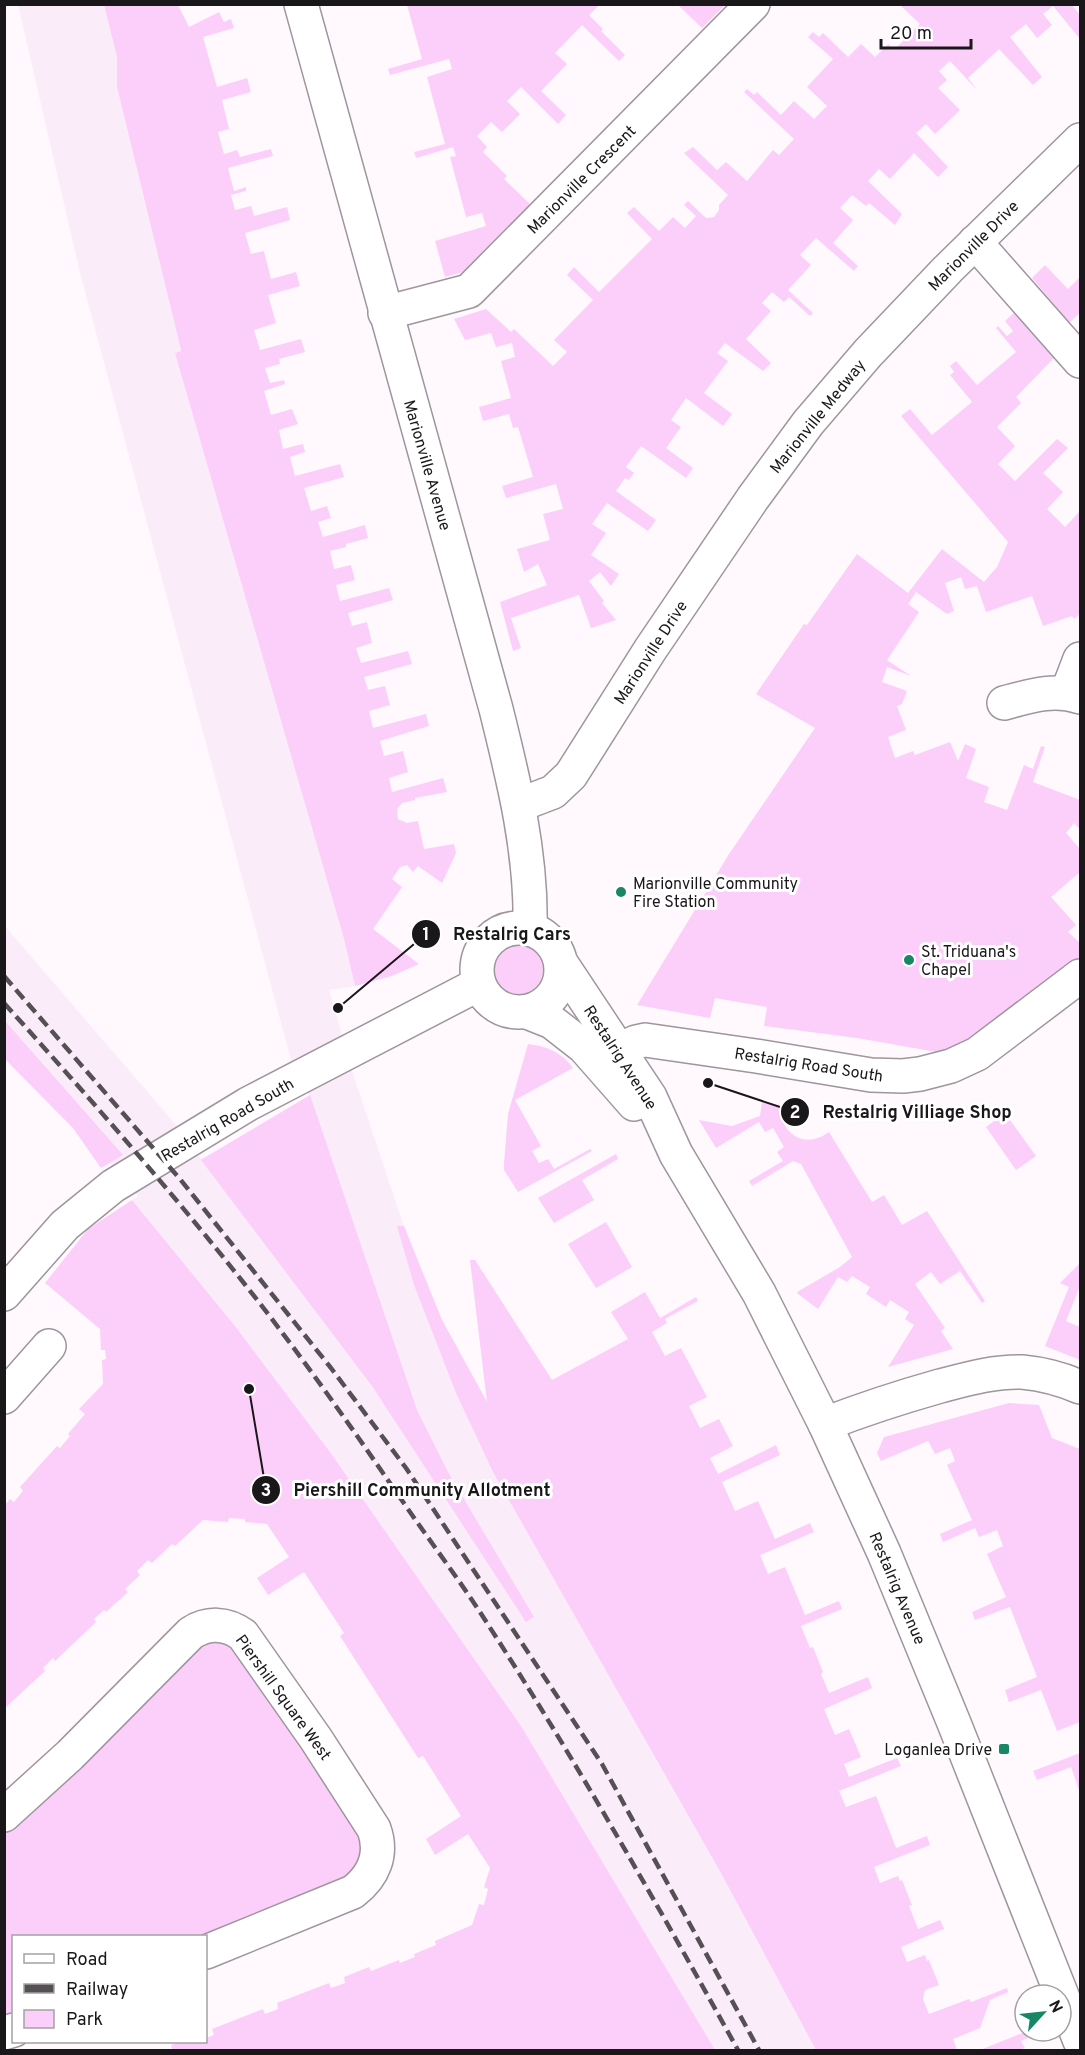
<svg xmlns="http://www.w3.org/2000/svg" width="1085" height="2055" viewBox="0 0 1085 2055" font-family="Overpass,sans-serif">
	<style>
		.built { fill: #fbecfa }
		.green { fill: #fccffb }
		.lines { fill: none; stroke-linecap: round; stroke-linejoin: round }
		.minor-casing { stroke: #9e959d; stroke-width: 36 }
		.minor { stroke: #fff; stroke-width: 33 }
		.rail { stroke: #545053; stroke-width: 4.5; stroke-dasharray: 12 6; stroke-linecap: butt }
		.poi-dot { fill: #178766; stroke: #fff; stroke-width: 2 }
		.labels { text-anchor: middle; stroke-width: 6; stroke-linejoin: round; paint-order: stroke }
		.street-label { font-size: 16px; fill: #1a171a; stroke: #fff }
		.poi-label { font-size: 16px; fill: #1a171a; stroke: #fff; text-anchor: start }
		.leader { fill: none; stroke: #1a171a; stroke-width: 2 }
		.callout-dot { fill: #1a171a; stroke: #fff; stroke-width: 2 }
		.mark-label { font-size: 18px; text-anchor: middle; font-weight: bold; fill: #fff }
		.callout-label { font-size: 18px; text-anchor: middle; font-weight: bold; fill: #1a171a; stroke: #fff; stroke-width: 6; stroke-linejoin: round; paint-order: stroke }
	</style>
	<rect width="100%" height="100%" fill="#fff9fe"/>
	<polygon class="built" points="18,5 104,5 117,57 117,87 181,351 176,353 344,939 355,986 329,990 353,1074 413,1253 442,1320 487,1402 470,1260 475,1260 552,1380 862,2050 674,2050 521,1726 330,1452 235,1326 132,1200 138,1196 109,1163 101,1168 73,1128 5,1059 4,925 176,1125 201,1159 309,1096 302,1059 292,1064 80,273"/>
	<g class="green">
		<polygon points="104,5 178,5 189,27 219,12 224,22 231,19 234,28 203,37 217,87 247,78 251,92 222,100 229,129 218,132 224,154 237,150 240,157 271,149 273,156 228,168 234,191 246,187 246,191 231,195 235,210 251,206 254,216 287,207 290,220 245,233 251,254 264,251 271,279 296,272 300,286 268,295 276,323 254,330 260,350 301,339 305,352 279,359 280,364 265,368 270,383 284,380 285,384 264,391 271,415 292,409 298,424 279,430 283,449 303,444 305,452 290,457 295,476 340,464 344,477 304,488 311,511 327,506 331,518 318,522 323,537 365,525 368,538 346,544 346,547 330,551 334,569 351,565 355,580 336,585 340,601 389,588 393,600 348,613 352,626 367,622 372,643 356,648 361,663 408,651 412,664 364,677 368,690 385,686 390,705 369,711 373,728 426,714 429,726 380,741 384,756 403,751 408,772 389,778 392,792 443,778 447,792 415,798 415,800 402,803 397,809 398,819 407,823 418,821 424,849 454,844 456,853 442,883 418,866 413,872 407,865 400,867 392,879 402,887 373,929 419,964 392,976 355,986 344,939 175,353 181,351 180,346 117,87 117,57"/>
		<polygon points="407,5 599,5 589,15 603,29 601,31 625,55 619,61 582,25 555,53 567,64 541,91 566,115 558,124 521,87 507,101 520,114 502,132 491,122 477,136 487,147 483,152 507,176 504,179 530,204 463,272 445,277 435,241 486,226 482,213 466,217 450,157 456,156 453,147 416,158 414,152 445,144 427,77 452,69 449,59 390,75 388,69 422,59"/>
		<polygon points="678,5 725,5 702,28"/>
		<polygon points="900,5 1072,5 1080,15 1080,39 1053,6 1043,14 1052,25 1037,38 1026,24 1010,37 1042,77 1033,85 999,49 968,78 978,91 950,61 939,71 947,80 938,88 960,110 935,134 926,124 916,133 948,167 938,177 914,153 890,179 879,169 868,181 902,214 895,225 869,203 866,206 852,195 840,208 853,220 833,243 858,266 854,271 816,238 800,255 811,265 788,290 813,313 810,316 789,297 784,302 772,292 762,303 771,311 746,339 771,363 763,371 725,343 717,353 728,361 704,393 732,414 723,426 686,398 671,420 681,427 666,448 693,468 686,478 641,446 626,467 634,473 629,480 625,478 616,491 656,520 648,531 607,503 592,524 606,533 591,555 619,574 611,586 600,572 589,581 604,601 602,603 616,620 591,628 579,595 511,618 521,648 513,651 500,602 547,585 538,564 524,572 517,549 550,540 543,514 563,509 556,484 506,498 502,486 533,477 518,427 513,428 509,414 483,421 479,407 511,398 501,361 515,357 512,343 496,347 491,333 465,340 454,319 486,309 511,332 514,329 553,366 567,352 554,340 593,300 567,275 574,267 599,292 652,239 627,213 634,207 659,231 673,217 685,228 696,216 684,205 688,201 706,218 714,217 719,210 719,205 728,195 684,153 693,147 717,170 726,162 747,181 773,150 779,155 794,139 744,92 747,89 754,95 757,92 781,115 794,101 814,119 827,106 807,87 833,59 808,37 813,32 819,37 823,33 848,57 861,44 875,57 888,44 894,50 920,24"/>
		<polygon points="1045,265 1068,289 1080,277 1080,313 1069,323 1032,278"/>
		<polygon points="1017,310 1056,356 1016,397 1021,403 997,427 1015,446 998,464 1015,481 1057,439 1068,448 1043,473 1063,492 1047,509 1065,527 1080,511 1080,614 1074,619 1072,616 1043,626 1032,596 986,612 977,586 965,589 961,577 945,583 954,611 947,614 916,592 908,604 919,612 887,660 911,676 887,667 882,682 907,691 902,704 897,706 906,730 888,737 895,758 913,751 915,755 950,742 958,761 965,744 976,749 966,778 989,787 984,802 1007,810 1024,765 1033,769 1041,746 1045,747 1033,782 1080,800 1080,830 1074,823 1066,833 1080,849 1080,872 1051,897 1076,925 1068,932 1080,943 1080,960 964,1047 942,1053 857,1038 764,1026 767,1007 715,998 710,1018 637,1005 729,854 815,728 756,694 804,624 807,625 857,554 908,593 942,549 984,582 997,567 1008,542 901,416 910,409 932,435 972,402 950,375 954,372 950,366 956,361 977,385 1016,352 996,328 998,326 1007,336 1013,331 1005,321"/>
		<circle cx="517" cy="969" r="26"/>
		<polygon points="5,1021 123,1155 101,1168 73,1128 5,1059"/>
		<path d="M 528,1044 C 546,1046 562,1052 573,1068 L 515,1100 L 541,1146 L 532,1151 L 539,1163 L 548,1159 L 554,1169 L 590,1149 L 592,1151 L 518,1192 L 504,1170 L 504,1163 L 508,1114 Z"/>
		<polygon points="310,1095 417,1410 448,1472 534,1617 526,1622 372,1386 201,1160"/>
		<path d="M 762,1102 L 779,1105 C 781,1134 804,1150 829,1132 L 872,1202 L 884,1195 L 902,1225 L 927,1211 L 985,1301 L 982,1303 L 960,1271 L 940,1284 L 931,1272 L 915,1284 L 945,1328 L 941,1331 L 953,1349 L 888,1367 L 914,1325 L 905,1319 L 909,1312 L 890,1300 L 886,1307 L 866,1294 L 870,1287 L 852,1276 L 847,1282 L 838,1277 L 818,1309 L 798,1294 L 797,1292 L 840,1267 L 852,1257 L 801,1164 L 793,1161 L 752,1186 L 749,1181 L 783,1161 L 777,1152 L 784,1147 L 773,1128 L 765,1132 L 759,1122 L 716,1148 L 699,1120 L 732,1126 L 760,1116 Z"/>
		<polygon points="1005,1113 1036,1156 1016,1170 986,1127"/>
		<polygon points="616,1154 618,1159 582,1180 594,1200 554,1223 538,1198"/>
		<polygon points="132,1200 235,1326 330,1452 521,1726 715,2050 169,2050 172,2049 171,2045 180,2042 206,2042 206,2038 214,2035 212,2029 263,2009 265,2014 278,2009 277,2003 329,1983 331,1988 345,1983 344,1977 369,1967 371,1971 399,1960 400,1963 415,1957 414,1954 436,1945 435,1941 472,1925 479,1904 484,1905 488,1889 484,1887 490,1868 468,1834 435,1855 426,1839 461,1816 423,1756 418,1758 340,1636 344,1633 304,1572 268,1595 257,1578 289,1557 267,1524 245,1522 245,1519 229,1518 228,1522 203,1520 175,1546 172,1544 152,1563 148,1560 137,1571 140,1575 125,1589 128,1592 106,1612 104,1610 94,1619 96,1622 55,1661 53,1658 43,1668 45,1671 5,1708 5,1505 10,1499 14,1502 23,1491 20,1487 57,1446 60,1448 70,1436 68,1434 85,1414 79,1409 103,1384 102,1360 106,1359 105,1350 101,1350 100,1329 45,1283 88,1229"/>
		<polygon points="606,1222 632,1267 596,1288 568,1244"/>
		<polygon points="397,1226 404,1226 442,1320 487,1402 470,1260 475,1260 552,1380 628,1339 611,1312 645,1292 660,1318 696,1297 698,1301 665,1319 667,1323 652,1332 665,1356 681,1348 707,1397 689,1406 700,1428 719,1419 733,1446 710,1458 718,1474 776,1445 780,1455 722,1482 735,1511 758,1501 775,1539 810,1523 814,1532 760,1555 768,1574 785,1567 805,1615 839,1601 842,1609 801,1626 810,1648 813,1647 823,1672 821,1674 829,1693 868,1677 872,1688 824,1709 835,1735 849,1729 861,1757 844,1764 849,1777 897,1758 901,1766 839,1791 846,1807 876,1796 896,1848 927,1836 930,1845 874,1867 880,1883 898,1876 900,1881 902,1880 912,1905 909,1906 918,1929 940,1920 944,1929 901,1947 907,1962 925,1955 927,1961 929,1960 939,1985 925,1990 923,1999 929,2014 969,1999 971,2002 1007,1988 1008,1992 990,2000 980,2028 953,2039 957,2050 816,2050 721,1873 493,1472 456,1393 414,1285"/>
		<polygon points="1080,1263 1080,1286 1066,1321 1080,1327 1080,1360 1045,1346 1069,1287 1060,1283"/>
		<polygon points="1009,1403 1039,1405 1052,1438 1080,1449 1080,1722 1057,1731 1041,1690 1009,1702 1005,1690 1037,1677 1010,1607 975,1620 972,1612 1006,1597 987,1554 1003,1546 997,1530 979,1537 975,1528 943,1542 940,1534 972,1520 947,1465 955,1461 950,1448 935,1454 928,1441 881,1461 877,1453 884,1437"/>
		<path d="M 212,1640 L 235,1643 L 361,1830 C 362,1855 361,1861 344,1880 L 203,1936 L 14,1936 L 13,2013 L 5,2016 L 5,1832 L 202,1644 Z"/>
		<polygon points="1080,1753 1080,1793 1071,1767 1037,1780 1033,1771"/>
		<polygon points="1025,2032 1028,2038 1021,2041 1025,2048 1019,2050 980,2050"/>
	</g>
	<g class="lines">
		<defs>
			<g id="minor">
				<path d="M 301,4 L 496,709 C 514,781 532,854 530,929"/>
				<polyline points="975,242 1080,361"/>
				<polyline points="385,313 469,291 753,4"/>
				<polyline points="1067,693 1080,659"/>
				<path d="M 1004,703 C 1030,696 1054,688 1080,697"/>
				<polyline points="519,805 553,792 571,775 650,650 753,498 808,423 868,353 948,269 1080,140"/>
				<circle cx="519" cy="970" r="42"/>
				<polyline points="561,963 650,1097 676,1154 759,1293 825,1424 884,1553 954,1723 1080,2041"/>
				<polyline points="527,1012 552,1022 584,1047 634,1104"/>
				<polyline points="619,1050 636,1042 645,1040 756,1056 871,1075 903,1076 920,1074 951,1066 977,1054 1080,976"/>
				<polyline points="4,1294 65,1225 113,1186 248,1104 479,984"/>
				<polyline points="4,1397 49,1346"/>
				<path d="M 825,1424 C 864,1409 901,1397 940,1386 C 967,1379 995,1371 1022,1372 C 1043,1374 1062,1379 1080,1387"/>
				<path d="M 4,1815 L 70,1755 L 191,1633 C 208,1622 227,1623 243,1635 L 316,1739 L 374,1829 C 383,1854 374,1876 353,1892 L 206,1952"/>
				<polyline points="4,2033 14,2030"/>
			</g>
		</defs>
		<use href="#minor" class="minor-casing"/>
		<use href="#minor" class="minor"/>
		<g class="rail">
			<polyline points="4,976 180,1179 331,1368 406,1468 602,1764 759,2050"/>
			<path d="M 4,1003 C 86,1094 167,1186 243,1282 C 302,1356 356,1434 410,1512 C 435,1548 463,1585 487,1623 C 577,1762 658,1906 738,2050"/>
		</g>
	</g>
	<g class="poi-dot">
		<circle cx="621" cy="892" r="6"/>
		<circle cx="909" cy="960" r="6"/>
		<rect x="998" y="1743" width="12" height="12" rx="3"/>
	</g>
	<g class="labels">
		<g class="street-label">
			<text transform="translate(581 179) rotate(-45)" y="6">Marionville Crescent</text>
			<text transform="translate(973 245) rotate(-45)" y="6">Marionville Drive</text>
			<text transform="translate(817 416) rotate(-51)" y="6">Marionville Medway</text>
			<text transform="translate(428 465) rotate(74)" y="6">Marionville Avenue</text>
			<text transform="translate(650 652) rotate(-57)" y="6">Marionville Drive</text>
			<text transform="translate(621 1057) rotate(57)" y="6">Restalrig Avenue</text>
			<text transform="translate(809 1064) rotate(9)" y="6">Restalrig Road South</text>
			<text transform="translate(227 1119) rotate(-30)" y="6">Restalrig Road South</text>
			<text transform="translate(898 1588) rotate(67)" y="6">Restalrig Avenue</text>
			<text transform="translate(284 1697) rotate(54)" y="6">Piershill Square West</text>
		</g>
		<g class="poi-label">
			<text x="633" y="889">Marionville Community<tspan x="633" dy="18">Fire Station</tspan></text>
			<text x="921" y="957">St. Triduana's<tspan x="921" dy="18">Chapel</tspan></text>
			<text x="992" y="1755" text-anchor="end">Loganlea Drive</text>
		</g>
	</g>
	<path class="leader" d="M338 1008L426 934M708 1083L795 1112M249 1389L266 1490"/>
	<g class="callout-dot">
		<circle cx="338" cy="1008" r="6"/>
		<circle cx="708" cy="1083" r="6"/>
		<circle cx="249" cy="1389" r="6"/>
		<circle cx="426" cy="934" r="15"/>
		<circle cx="795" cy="1112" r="15"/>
		<circle cx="266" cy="1490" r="15"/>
	</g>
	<g class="mark-label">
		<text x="426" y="940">1</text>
		<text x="795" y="1118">2</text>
		<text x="266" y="1496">3</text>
	</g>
	<g class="callout-label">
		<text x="512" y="940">Restalrig Cars</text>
		<text x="917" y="1118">Restalrig Villiage Shop</text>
		<text x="422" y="1496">Piershill Community Allotment</text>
	</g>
	<rect width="1085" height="2055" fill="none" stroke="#1a171a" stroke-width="12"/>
	<rect x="12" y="1935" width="195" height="108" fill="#ffffff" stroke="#a3a2a3" stroke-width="1.5"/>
	<rect x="24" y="1954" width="30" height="9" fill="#ffffff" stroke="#a3a2a3" stroke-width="1.5"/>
	<text x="66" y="1965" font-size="18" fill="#1a171a">Road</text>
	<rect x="24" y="1984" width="30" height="9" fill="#545053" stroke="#a3a2a3" stroke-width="1.5"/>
	<text x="66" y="1995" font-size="18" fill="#1a171a">Railway</text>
	<rect x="24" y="2010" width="30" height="18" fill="#fccffb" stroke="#a3a2a3" stroke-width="1.5"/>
	<text x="66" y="2025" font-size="18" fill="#1a171a">Park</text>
	<g transform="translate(1043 2013) rotate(63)"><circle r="28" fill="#ffffff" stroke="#a3a2a3" stroke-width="1.5"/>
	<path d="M0-4.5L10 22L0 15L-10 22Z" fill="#178766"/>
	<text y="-9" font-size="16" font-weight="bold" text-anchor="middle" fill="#1a171a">N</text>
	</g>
	<path d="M881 39v9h90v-9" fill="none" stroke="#1a171a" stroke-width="3"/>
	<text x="890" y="39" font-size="18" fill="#1a171a" stroke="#ffffff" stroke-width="4.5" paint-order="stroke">20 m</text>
</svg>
